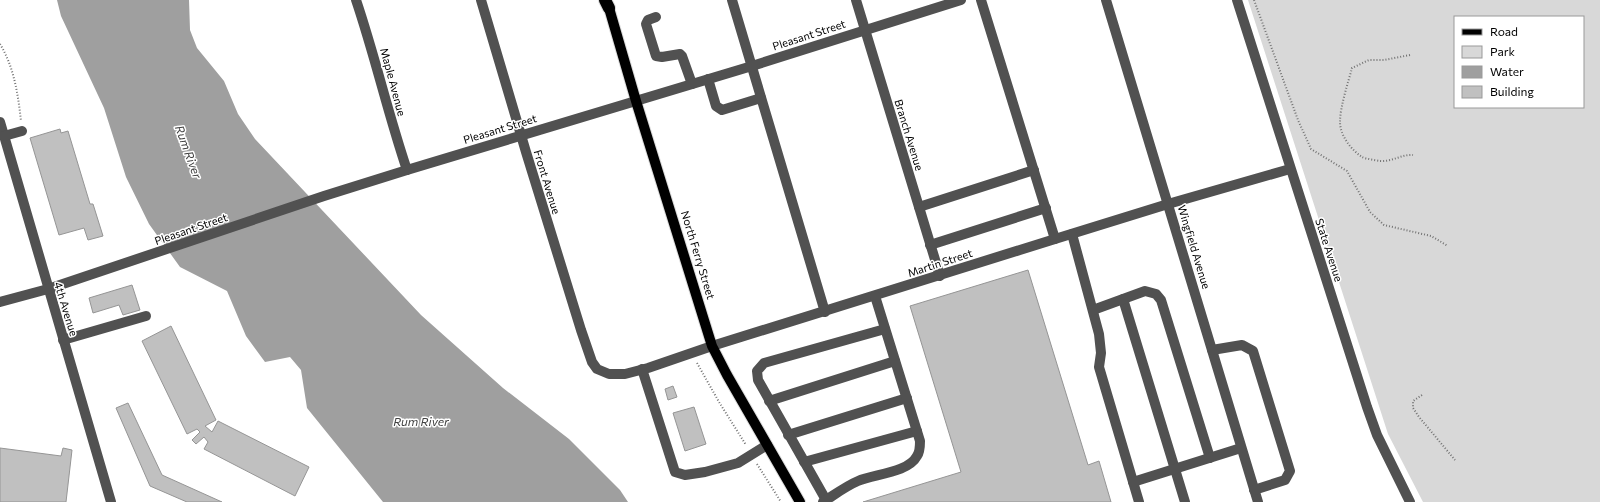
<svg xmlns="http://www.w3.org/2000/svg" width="1600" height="502" viewBox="0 0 1600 502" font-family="Commissioner,sans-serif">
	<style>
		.green { fill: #d8d8d8; fill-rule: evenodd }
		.water { fill: #9f9f9f }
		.building { fill: #c0c0c0; stroke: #959595 }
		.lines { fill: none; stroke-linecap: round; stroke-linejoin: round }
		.major-casing { stroke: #dbdbdb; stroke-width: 12 }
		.highway-casing { stroke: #dbdbdb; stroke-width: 14 }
		.path { stroke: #737373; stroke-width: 2; stroke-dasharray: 1 2; stroke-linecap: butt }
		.minor { stroke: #515151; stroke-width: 10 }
		.major { stroke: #000; stroke-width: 10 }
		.highway { stroke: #000; stroke-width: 12 }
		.labels { text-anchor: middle; stroke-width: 3; stroke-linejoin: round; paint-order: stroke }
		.street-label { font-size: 11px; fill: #000; stroke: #fff }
		.water-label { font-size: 12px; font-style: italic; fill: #404040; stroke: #fff }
	</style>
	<rect width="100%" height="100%" fill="#fff"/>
	<path class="green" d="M 1248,0 L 1600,0 L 1600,502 L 1423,502 L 1388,434 ZM 1455,17 L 1583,17 L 1583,107 L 1455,107 Z"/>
	<polygon class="water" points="57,0 189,0 190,30 197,48 224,81 238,114 255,139 421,315 503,388 569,439 620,490 628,502 383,502 307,408 301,370 290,357 265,362 246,336 227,291 180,267 149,224 126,177 104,108 61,16"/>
	<g class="building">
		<polygon points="60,129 61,133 68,131 90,204 93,204 103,236 88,240 84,228 59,235 30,138"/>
		<polygon points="1028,270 1088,465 1099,461 1111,502 863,502 961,472 910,306"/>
		<polygon points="132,285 140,310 123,315 119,305 93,313 89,298"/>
		<polygon points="171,326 216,420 205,426 212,432 218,421 309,467 295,496 204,449 208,442 204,437 196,444 192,440 200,432 197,429 187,434 142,341"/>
		<polygon points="673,386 677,397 668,400 665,389"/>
		<polygon points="128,403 162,475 222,502 187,502 150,486 116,408"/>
		<polygon points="694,407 706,444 685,451 673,413"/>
		<polygon points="0,448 61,456 63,448 72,450 66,502 0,502"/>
	</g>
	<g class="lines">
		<defs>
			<polyline id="major" points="609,8 636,101 712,346 727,375 800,502"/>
			<polyline id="highway" points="605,0 609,8"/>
		</defs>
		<use href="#major" class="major-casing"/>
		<use href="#highway" class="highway-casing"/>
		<g class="path">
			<polyline points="1254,0 1298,120 1311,149 1347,171 1370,212 1384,225 1431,236 1448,246"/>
			<path d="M 0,44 C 14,67 18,94 21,121"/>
			<path d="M 1410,55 L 1384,60 L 1369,60 L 1352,68 C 1348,83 1340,107 1340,122 C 1340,135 1351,150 1362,157 C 1366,159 1375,160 1380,161 C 1392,162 1402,154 1413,155"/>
			<polyline points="697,363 719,402 746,445"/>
			<polyline points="1422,395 1413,401 1413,408 1419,417 1455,460"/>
			<polyline points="757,464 781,502"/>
		</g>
		<g class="minor">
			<path d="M 356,0 C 375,56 388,114 407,170"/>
			<polyline points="481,0 526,152 581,330 592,362 597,369 609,374 625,374 648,368 712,346 1055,239 1168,204 1290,169"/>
			<polyline points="732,0 825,312"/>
			<polyline points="856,0 940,276"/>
			<polyline points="981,0 1055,239"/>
			<polyline points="1106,0 1258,502"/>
			<polyline points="1237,0 1367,407 1377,435 1410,502"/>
			<polyline points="656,17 648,20 646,24 656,56 662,57 680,54 682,56 692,84"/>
			<polyline points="708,79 716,106 722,110 761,98"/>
			<polyline points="0,122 111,502"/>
			<polyline points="4,136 22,131"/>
			<polyline points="919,207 1034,170"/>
			<polyline points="1072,234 1099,334 1101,353 1099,367 1139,502"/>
			<polyline points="930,245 1046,208"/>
			<polyline points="1123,299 1185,502"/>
			<polyline points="0,302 48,289 324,196 407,170 752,66 961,0"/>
			<polyline points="1093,310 1145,291 1156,294 1161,300 1210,458"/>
			<polyline points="63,340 146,316"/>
			<polyline points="1212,350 1242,345 1253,351 1290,471 1285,480 1254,490"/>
			<polyline points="642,369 675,472 685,475 705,472 738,463 767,445"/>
			<polyline points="769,401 895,361"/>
			<polyline points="788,435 907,398"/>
			<polyline points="804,462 917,431"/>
			<polyline points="1133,482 1241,448"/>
			<polyline points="826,500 758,380 757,371 764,363 885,329"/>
			<path d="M 823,502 C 834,495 846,486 858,481 C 874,474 908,473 917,456 C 920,452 920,446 920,441 L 875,296"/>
		</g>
		<use href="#major" class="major"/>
		<use href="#highway" class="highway"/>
	</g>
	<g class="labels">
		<g class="street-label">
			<text transform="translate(809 35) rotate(-18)" y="4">Pleasant Street</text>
			<text transform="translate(393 82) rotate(75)" y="4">Maple Avenue</text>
			<text transform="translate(500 129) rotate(-17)" y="4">Pleasant Street</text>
			<text transform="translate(909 135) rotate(73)" y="4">Branch Avenue</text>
			<text transform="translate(547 182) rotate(73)" y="4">Front Avenue</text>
			<text transform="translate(191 229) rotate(-19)" y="4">Pleasant Street</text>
			<text transform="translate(1194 247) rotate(73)" y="4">Wingfield Avenue</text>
			<text transform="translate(1329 250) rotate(72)" y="4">State Avenue</text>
			<text transform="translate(698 255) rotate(73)" y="4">North Ferry Street</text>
			<text transform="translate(940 263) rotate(-18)" y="4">Martin Street</text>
			<text transform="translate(66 309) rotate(73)" y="4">4th Avenue</text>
		</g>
		<g class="water-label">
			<text transform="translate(188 152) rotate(70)" y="4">Rum River</text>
			<text x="421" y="426">Rum River</text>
		</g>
	</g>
	<rect x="1454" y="16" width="130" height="92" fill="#ffffff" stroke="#999999"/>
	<rect x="1462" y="29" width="20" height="6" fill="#000000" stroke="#999999"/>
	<text x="1490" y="36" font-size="12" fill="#000000">Road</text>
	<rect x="1462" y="46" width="20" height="12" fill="#d8d8d8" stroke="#999999"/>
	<text x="1490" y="56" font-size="12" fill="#000000">Park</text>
	<rect x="1462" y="66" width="20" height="12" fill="#9f9f9f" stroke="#999999"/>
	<text x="1490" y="76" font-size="12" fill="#000000">Water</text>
	<rect x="1462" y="86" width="20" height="12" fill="#c0c0c0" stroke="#999999"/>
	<text x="1490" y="96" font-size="12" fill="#000000">Building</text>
</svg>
